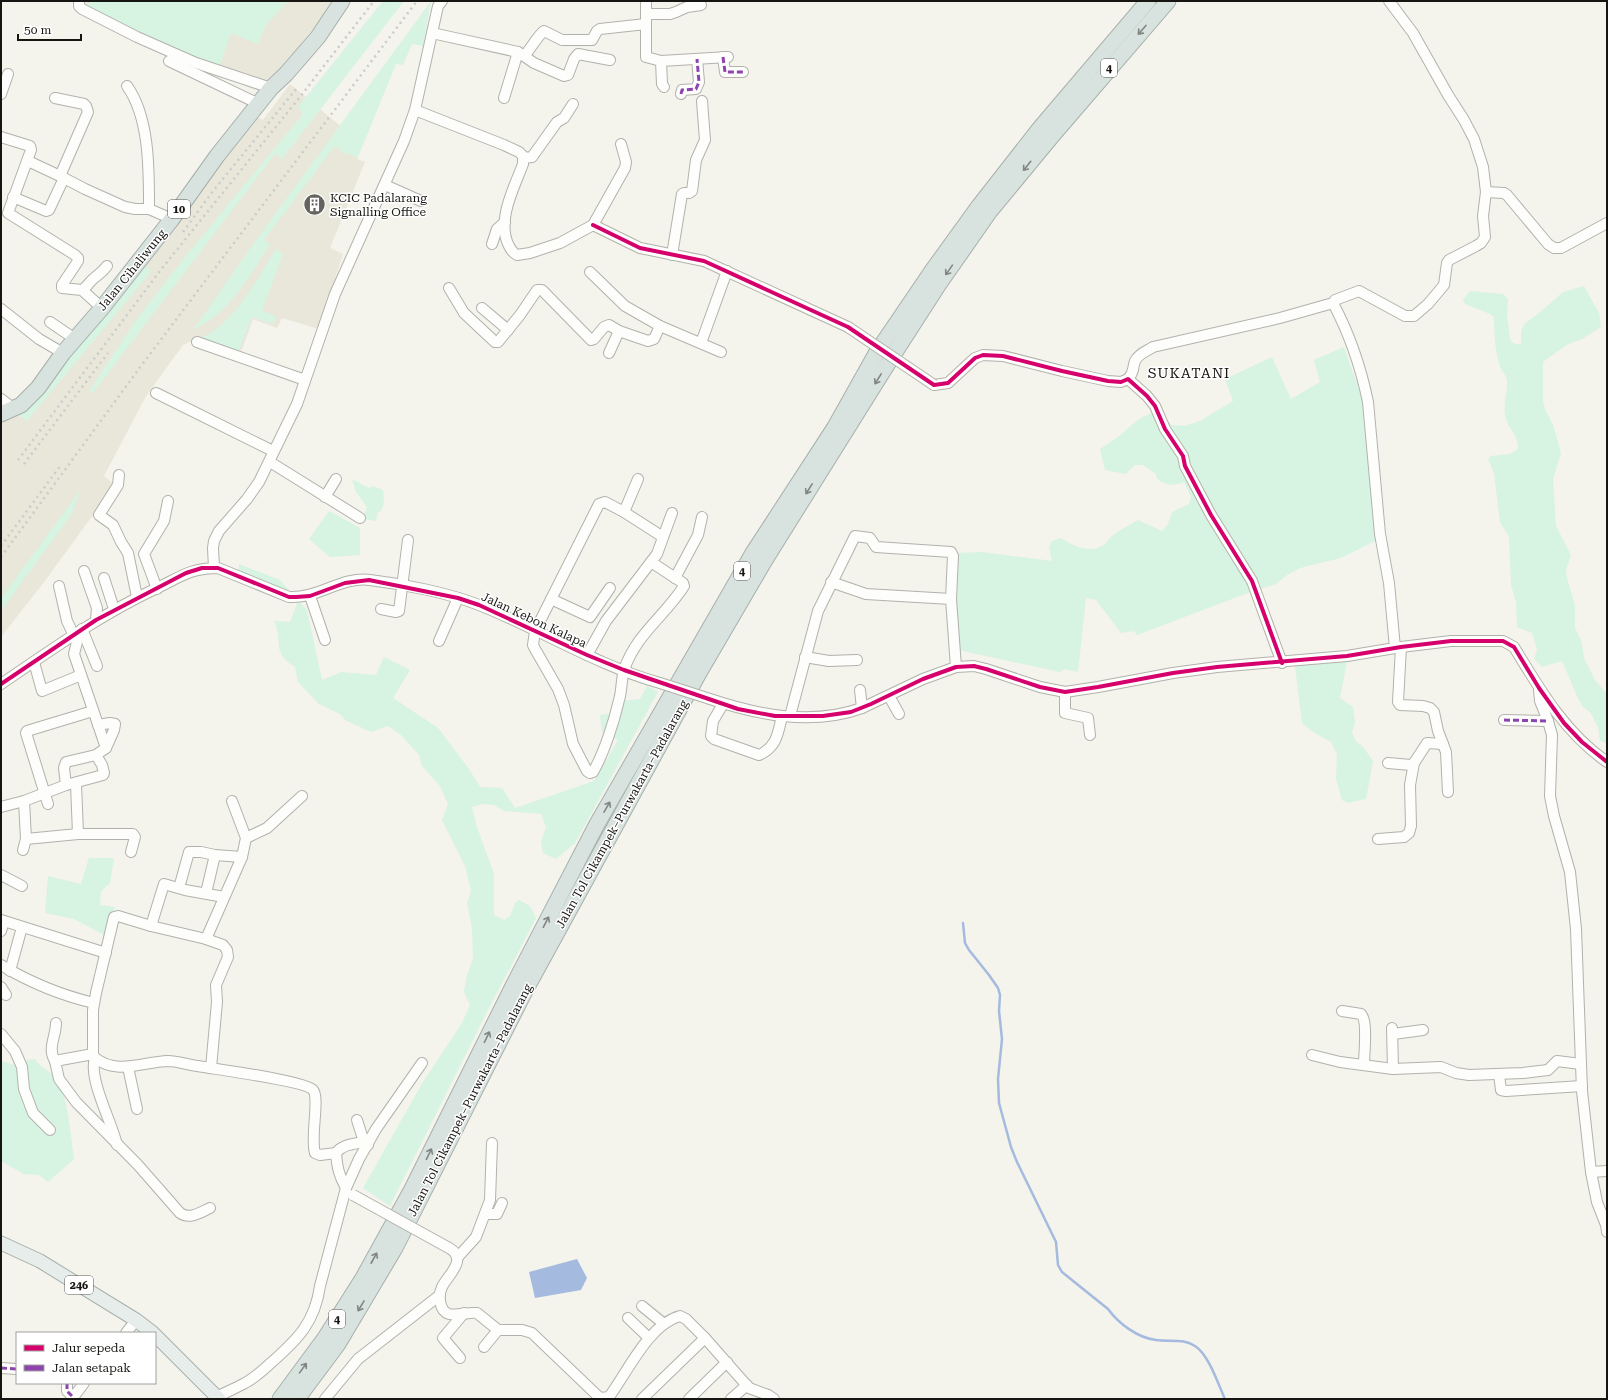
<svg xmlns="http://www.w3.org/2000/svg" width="1608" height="1400" viewBox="0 0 1608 1400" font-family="'Roboto Serif',serif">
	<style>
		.built { fill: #e9e7da }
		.green { fill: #d7f3e2 }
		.water { fill: #a4badf }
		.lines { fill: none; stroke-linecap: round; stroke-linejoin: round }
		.stream { stroke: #a4badf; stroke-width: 2.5 }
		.minor-casing { stroke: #b2b2ac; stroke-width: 12 }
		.major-casing { stroke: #a6b0ab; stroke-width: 15 }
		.highway-casing { stroke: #a6b0ab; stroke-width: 17 }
		.minor { stroke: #fdfdfc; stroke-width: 10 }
		.major { stroke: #e7edeb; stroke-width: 13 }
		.highway { stroke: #d8e2df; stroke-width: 15 }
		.rail { stroke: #cbcbc9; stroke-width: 2.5; stroke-dasharray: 2 4; stroke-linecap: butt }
		.minor-bridge-casing { stroke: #b2b2ac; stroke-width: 12; stroke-linecap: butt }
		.minor-bridge { stroke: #fdfdfc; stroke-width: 10 }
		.quiet { stroke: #8e44ad; stroke-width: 3; stroke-dasharray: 6 3; stroke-linecap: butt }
		.cycleway-casing { stroke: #fff; stroke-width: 6 }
		.cycleway { stroke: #d6006c; stroke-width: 4 }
		.oneway { stroke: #818682 }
		.labels { text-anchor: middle; stroke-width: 3; stroke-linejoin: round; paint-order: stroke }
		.shield { fill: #fff; stroke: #5c5b58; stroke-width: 1 }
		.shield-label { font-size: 11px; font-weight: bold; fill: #161511 }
		.poi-label { font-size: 12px; fill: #161511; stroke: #fff; text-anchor: start }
		.street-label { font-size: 12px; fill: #161511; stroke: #fff }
		.quarter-label { font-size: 14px; letter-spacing: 1px; fill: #161511; stroke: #fff }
	</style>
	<rect width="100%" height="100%" fill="#f4f3ec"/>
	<g class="built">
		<polygon points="85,1 334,1 288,61 254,90 81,11"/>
		<polygon points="290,84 362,144 357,159 365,162 330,248 343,254 319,329 282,318 277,328 253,319 240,355 192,341 183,345 146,396 104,476 115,485 44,582 1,637 1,420 15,416 254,116 263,120"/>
	</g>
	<g class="green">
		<polygon points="90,1 288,1 266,25 258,44 231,33 219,69 87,9"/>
		<polygon points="383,1 404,1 282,159 275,154 93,393 89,391 136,320 184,258 303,114 298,107"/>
		<path d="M 431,1 L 423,46 L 412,44 L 403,65 L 396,64 L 358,157 L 344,153 L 335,146 L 264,240 L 270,245 C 249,277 230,313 193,330 L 259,236 Z"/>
		<path d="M 276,249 L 283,254 L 262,311 L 276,316 L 273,324 L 252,317 L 238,353 L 196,340 C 232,327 256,281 276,249 Z"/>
		<polygon points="145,265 151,272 27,421 18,415 25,410"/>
		<path d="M 1584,286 L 1599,313 L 1601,327 L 1582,339 L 1568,344 L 1543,362 L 1543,401 L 1545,409 L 1553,425 L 1561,453 L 1553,479 L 1556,526 L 1571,555 L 1566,570 L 1567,578 L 1575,606 L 1575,628 L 1581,640 L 1584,658 L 1595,680 L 1607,694 L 1607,744 L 1600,740 L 1598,727 L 1590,712 L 1583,707 L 1577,696 L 1562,661 L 1542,667 L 1534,659 L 1537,650 L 1532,633 L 1517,627 L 1516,602 L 1511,585 L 1509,537 L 1500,522 L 1494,473 L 1488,459 L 1491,456 L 1510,454 L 1518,449 C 1518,433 1510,432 1506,419 C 1502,405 1508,393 1507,379 C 1506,375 1503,373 1501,369 C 1495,353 1494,334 1494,317 L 1490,314 L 1465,304 L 1463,300 L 1470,291 L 1503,294 L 1508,299 L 1507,315 L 1510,339 C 1513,344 1515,344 1521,344 L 1521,331 L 1525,323 L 1538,314 L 1563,292 Z"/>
		<path d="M 1344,347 L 1362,398 L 1371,464 L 1377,540 L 1341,558 L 1300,568 L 1287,575 L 1276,584 L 1253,591 L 1137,635 L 1134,631 L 1121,633 L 1096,600 L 1086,598 L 1078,672 L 1064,669 L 1060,672 L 958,650 L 955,590 L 958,553 L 982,552 L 1052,561 L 1049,547 L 1052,541 L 1061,538 C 1074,546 1090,555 1105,544 C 1107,542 1109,539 1111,537 C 1119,530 1130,525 1138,520 L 1162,531 L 1168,524 L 1172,512 L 1189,504 L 1191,497 L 1184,482 C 1174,486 1166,486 1157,479 L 1156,474 L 1143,465 L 1135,465 L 1126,474 L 1105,470 L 1100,449 C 1106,445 1112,441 1118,437 C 1133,425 1140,414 1161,411 L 1166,420 L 1172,425 L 1185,426 L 1200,421 L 1233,401 L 1225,379 L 1272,357 L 1291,399 L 1320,382 L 1314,360 Z"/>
		<polygon points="352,479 369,488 373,486 383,490 384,503 381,511 378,512 376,521 363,519 367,507 356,492"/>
		<polygon points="81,489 72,514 1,611 1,598"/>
		<polygon points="329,511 360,528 360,555 330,557 309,539"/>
		<path d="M 239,564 L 280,580 L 307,610 L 322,680 L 341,672 L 376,675 L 384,657 L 410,670 L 393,698 L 438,728 L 469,769 L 480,787 L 502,788 L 515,808 L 594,781 L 618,740 L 602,732 L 600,715 L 619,713 L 621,701 L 640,699 L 647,686 L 658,692 L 575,843 L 556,859 L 543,853 L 541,842 L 546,827 L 541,814 L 504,811 L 494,805 L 482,804 L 472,807 L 477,827 L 494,874 L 494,915 L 504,920 L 510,916 L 515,903 L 519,900 L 530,906 L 536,918 L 488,1010 L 390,1206 L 363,1188 L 423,1082 L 462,1023 L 470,1005 L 464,992 L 466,979 L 473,958 L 472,928 L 467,903 L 471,891 L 465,866 L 442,820 L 448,804 L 440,786 L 422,766 L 419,755 L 401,735 L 388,726 L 371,732 L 345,720 L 340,714 L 319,704 L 298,682 L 295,667 C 270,651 284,641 274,621 L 290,622 L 298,601 L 238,576 Z"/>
		<polygon points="1347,661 1340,698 1353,707 1355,722 1352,733 1356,741 1363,747 1373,761 1366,799 1348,803 1342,800 1336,779 1337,754 1331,742 1313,732 1302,723 1295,666"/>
		<polygon points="89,858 114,858 110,883 101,891 100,905 115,907 108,937 74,919 45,913 48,876 81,884"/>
		<path d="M 35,1059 C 41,1069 51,1071 56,1078 C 68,1096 71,1137 74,1159 L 48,1182 L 39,1175 L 24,1174 L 1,1161 L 1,1061 L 14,1065 L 26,1060 Z"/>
	</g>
	<polygon class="water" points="577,1259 587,1278 581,1290 535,1298 529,1272"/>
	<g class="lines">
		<path class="stream" d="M 963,923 L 965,943 L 969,950 L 989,975 L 998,988 L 1000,995 L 999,1011 L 1002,1039 L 998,1079 L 999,1103 L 1011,1147 L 1017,1162 L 1056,1242 L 1058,1265 L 1062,1272 L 1108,1309 C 1119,1324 1138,1338 1156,1340 C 1169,1342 1183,1338 1195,1346 C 1209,1355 1218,1384 1225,1399"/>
		<defs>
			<g id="minor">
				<polyline points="79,1 79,6 82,9 137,37 196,63 271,88"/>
				<polyline points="646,1 646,57 661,61 728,57"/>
				<polyline points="646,14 670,14 676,12 687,7 701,5"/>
				<polyline points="432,33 518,52 534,63 564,76 568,75 574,59 578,54 610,60"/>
				<path d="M 524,56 C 530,50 538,35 544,31 L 562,40 L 592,40 L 597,31 L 600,29 L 646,24"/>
				<polyline points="723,57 725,72 743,72"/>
				<polyline points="169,61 259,104"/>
				<polyline points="661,61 662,84 664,87"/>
				<path d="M 127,86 C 150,118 149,172 149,209"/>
				<polyline points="1,94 8,74"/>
				<polyline points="681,94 682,90 696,89 699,82 697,59"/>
				<polyline points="55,98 84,104 86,106 88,112 60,176"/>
				<polyline points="504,98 518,52"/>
				<path d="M 415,110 L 504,145 L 519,152 L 523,156 L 523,164 C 514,188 496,221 509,246 C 511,250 513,253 517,255 L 530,253 L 560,243 L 593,225 L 625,168 L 626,162 L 621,144"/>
				<polyline points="1,137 30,146 31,150 8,213 75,255 78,258 78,261 62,285 62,288 82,290 102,308"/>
				<polyline points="524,158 532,157 557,122 564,118 573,104"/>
				<polyline points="28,161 60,176 85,189 125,207 135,209 149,209 172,219"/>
				<polyline points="385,185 421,201"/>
				<polyline points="1486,192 1504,193 1507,195 1548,244 1554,248 1561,248 1607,223"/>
				<polyline points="13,197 46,211 49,210 64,178"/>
				<polyline points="593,225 640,248 704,261 848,327"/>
				<polyline points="492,244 497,229 505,222"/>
				<polyline points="672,255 682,194 684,193 689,193 692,191 696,160 705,140 702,101"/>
				<polyline points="590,272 625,306 660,326 721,352"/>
				<polyline points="449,288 464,313 495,342 498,342 520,315 537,290 542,290 591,340 594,339 604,327 609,325 619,331 648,341 654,339 660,326"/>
				<path d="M 82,290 C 86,288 88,284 92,280 C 97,275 102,273 107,266"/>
				<path d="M 1333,303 C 1349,333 1361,368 1368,402 L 1380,534 L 1389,583 L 1395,648"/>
				<polyline points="482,308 508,330"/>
				<polyline points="1,309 39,339 63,353"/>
				<polyline points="50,322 75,339"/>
				<polyline points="197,342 305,380"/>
				<polyline points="701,343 727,271"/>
				<polyline points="609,353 619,331"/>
				<path d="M 1128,379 C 1135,371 1132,369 1135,361 C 1138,354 1147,351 1153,347 L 1280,318 L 1333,303 L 1335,300 L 1359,291 L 1405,316 L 1414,316 L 1428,304 L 1444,285 L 1447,263 L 1449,260 L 1476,246 L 1481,243 L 1485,237 L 1483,216 L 1486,192 L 1483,167 L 1474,139 L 1464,120 L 1448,95 L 1413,33 L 1389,1"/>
				<polyline points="934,385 948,383 975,358 983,355 1003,356 1062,371 1108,381 1121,382 1128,379 1147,396 1155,406 1165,429 1183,456 1185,466 1211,515 1252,581 1282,663"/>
				<polyline points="156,393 273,451"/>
				<polyline points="1,399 14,409"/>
				<polyline points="270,462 360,518"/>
				<polyline points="119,475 118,485 99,515 113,525 121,542 128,553 137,597"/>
				<polyline points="325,497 336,479"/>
				<polyline points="624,512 638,479"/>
				<path d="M 651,562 L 683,583 L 684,586 C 665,616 636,634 624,670 C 621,680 622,691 619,700 C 614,722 604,753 593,772 L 590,773 L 587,771 L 573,744 L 564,705 L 558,689 L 535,649 L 533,645 L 535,631 L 599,504 L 605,502 L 624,512 L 663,537"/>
				<polyline points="214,568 213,548 214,541 219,531 247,499 259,482 297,404 335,294 404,141 415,110 432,33 438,6 442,1"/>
				<polyline points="84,571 97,608 96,620"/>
				<polyline points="104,578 114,609"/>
				<polyline points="675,578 698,535 702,517"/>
				<polyline points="831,582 866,594 951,599"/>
				<polyline points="59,586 67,621 77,642 74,654 106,748"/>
				<polyline points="157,589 144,554 164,521 168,501"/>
				<polyline points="310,596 325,640"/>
				<polyline points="551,599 590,617 610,588"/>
				<polyline points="381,609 396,612 399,611 408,540"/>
				<polyline points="82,629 97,666"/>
				<polyline points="439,641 458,598"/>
				<polyline points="1401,647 1398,702 1400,705 1423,706 1430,708 1434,712 1438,731 1446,752 1448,792"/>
				<polyline points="587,655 606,621 657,554 672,513"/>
				<polyline points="805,657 829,661 857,660"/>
				<polyline points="34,662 42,691 81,675"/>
				<path d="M 1,684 C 51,650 100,615 155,589 C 179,578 189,568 218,568 L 289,597 C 317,599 342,576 370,580 C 403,584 449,593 479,605 C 540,629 596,665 660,683"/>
				<polyline points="860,690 862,708"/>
				<polyline points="1539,690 1540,701 1548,721 1552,735 1550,796 1554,816 1570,872 1576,929 1582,1091 1591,1172 1607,1171"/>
				<polyline points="1065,692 1065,713 1088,718 1090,735"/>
				<polyline points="889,696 899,714"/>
				<path d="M 710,699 C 758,715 812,726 862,708 L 923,679 L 956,667 L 974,666 L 986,669 L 1040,687 L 1065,692 L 1098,687 L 1173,673 L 1217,667 L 1347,656 L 1401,647 L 1451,641 L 1503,641 L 1514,647 C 1540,690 1565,733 1607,762"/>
				<path d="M 723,704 L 713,721 L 711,736 L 714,739 L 759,755 C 777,747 778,733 782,716"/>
				<polyline points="790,716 818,611 855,536 870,538 876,547 951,552 953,556 951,599 956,667"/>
				<polyline points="1504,720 1548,721"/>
				<polyline points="1388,763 1411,765 1414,763 1427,743 1443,744"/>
				<polyline points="76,784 78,834"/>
				<polyline points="66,785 64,768 66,762 96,755 106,748 114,730 115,724 110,723 98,725"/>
				<polyline points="48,804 26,733 27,731 93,711"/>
				<polyline points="1,807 24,801 66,785 103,775 104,773 102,765 96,755"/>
				<polyline points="246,838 267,828 302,796"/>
				<polyline points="26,839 78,834 133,834 135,837 131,852"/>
				<polyline points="1378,839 1404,837 1409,833 1411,826 1410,785 1414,763"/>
				<polyline points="23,850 26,839 24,801"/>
				<polyline points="1,875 22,886"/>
				<polyline points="179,888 189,852 201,852 215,855 242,857"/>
				<polyline points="206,893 215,855"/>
				<polyline points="1,920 106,953"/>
				<polyline points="151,926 164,884 185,890 224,897"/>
				<polyline points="1,931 4,921"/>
				<polyline points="206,939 242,857 246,838 232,801"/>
				<path d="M 1,965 C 31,983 60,995 94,1003"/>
				<polyline points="10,971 22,927"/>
				<polyline points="1,987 6,995"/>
				<path d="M 1342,1011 L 1361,1014 C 1368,1020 1364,1054 1364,1064"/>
				<polyline points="1392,1028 1393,1069"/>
				<polyline points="1,1034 15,1051 22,1067 24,1089 33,1113 50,1130"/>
				<polyline points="1393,1034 1423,1030"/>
				<path d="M 93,1054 L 55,1061 L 59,1079 L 76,1102 L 138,1165 L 180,1213 C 190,1220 201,1212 210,1208"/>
				<polyline points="1312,1055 1340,1062 1393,1069 1441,1067 1456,1073 1469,1075 1523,1073 1548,1070 1557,1061 1581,1064"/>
				<path d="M 95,1058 C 117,1075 142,1062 168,1061 C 178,1061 188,1065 198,1066 C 214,1069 306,1081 313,1090 C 320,1098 310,1138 315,1153 L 320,1155 L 336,1153"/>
				<path d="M 55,1061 C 47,1048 56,1037 56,1023"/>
				<polyline points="128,1067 137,1109"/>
				<polyline points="1499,1074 1501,1090 1506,1091 1582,1086"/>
				<polyline points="357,1120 364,1142"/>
				<path d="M 117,1145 C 112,1122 88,1079 95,1058 L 93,1054 L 93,1010 L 96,993 L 114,917 L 118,916 L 151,926 L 206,939 L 223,945 L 227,950 L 228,957 L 216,985 L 217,1002 L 211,1068"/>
				<polyline points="1591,1172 1597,1202 1606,1225 1607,1232"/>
				<path d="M 346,1188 C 339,1176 337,1167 336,1153 C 343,1144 354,1144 364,1142 L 368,1145"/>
				<polyline points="485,1214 497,1214 502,1203"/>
				<path d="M 449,1248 C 469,1259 447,1276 442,1287 C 438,1295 439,1311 449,1314 C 457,1316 468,1312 477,1313 L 498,1330 L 522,1330 L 532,1333 L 600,1398 L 609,1397 C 627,1373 649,1324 680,1316 L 686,1319 L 705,1338 L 749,1388 L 768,1395 L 774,1399"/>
				<polyline points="457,1258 476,1237 490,1200 492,1143"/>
				<polyline points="642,1306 664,1324"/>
				<polyline points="628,1318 649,1338"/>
				<polyline points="126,1333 136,1320"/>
				<polyline points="484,1347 498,1330"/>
				<polyline points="460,1358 443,1338 464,1313"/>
				<polyline points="1,1368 17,1369"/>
				<polyline points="67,1383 67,1391 73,1397"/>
				<path d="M 217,1397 C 226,1392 236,1388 245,1383 C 255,1378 263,1370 272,1362 C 298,1339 315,1322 320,1286 L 346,1188 L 359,1159 L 376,1129 L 422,1063"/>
				<polyline points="72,1399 84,1383"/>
				<polyline points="325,1399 358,1359 440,1295"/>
				<polyline points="642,1399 705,1338"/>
				<polyline points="689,1399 727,1362"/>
				<polyline points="731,1399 747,1385"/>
			</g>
			<g id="major">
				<polyline points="1,1243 40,1261 136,1320 153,1333"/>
				<polyline points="155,1335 219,1399"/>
			</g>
			<g id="highway">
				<polyline points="1,414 21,405 38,388 63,353 102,308 172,219 217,156 271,88 286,74 318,37 342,1"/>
				<polyline points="280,1399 325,1338 363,1278 412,1189 513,986 597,824 753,553 835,427 877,352 932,271 979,206 1040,128 1148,1"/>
				<polyline points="297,1399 338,1344 395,1248 525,991 699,673 765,560 890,360 939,284 990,211 1052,136 1168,1"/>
			</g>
		</defs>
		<use href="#minor" class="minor-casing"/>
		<use href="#major" class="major-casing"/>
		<use href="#highway" class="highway-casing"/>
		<use href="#minor" class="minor"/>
		<use href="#major" class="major"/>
		<use href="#highway" class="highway"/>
		<g class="rail">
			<polyline points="183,232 213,191 297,88"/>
			<polyline points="18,460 163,267 300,97 374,1"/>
			<polyline points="24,464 108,353"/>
			<polyline points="1,546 61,465"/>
			<polyline points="1,557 141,366 417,1"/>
		</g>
		<defs>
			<g id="minor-bridge">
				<polyline points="848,327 934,385"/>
				<polyline points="660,683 710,699"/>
				<polyline points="353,1195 449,1248"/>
			</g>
		</defs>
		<use href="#minor-bridge" class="minor-bridge-casing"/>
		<use href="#minor-bridge" class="minor-bridge"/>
		<g class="quiet">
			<polyline points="723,57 725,72 743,72"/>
			<polyline points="681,94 682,90 696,89 699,82 697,59"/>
			<polyline points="1504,720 1548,721"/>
			<polyline points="1,1368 17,1369"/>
			<polyline points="67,1383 67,1391 73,1397"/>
		</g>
		<defs>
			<g id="cycleway">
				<polyline points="593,225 640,248 704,261 848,327 934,385 948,383 975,358 983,355 1003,356 1062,371 1108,381 1121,382 1128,379 1147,396 1155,406 1165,429 1183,456 1185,466 1211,515 1252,581 1282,663"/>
				<polyline points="1,684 96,620 186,573 202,568 218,568 289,597 296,597 310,596 345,583 369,580 458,598 479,605 587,655 624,670 738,709 775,716 823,716 851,712 871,704 923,679 956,667 974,666 986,669 1040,687 1065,692 1098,687 1173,673 1217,667 1347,656 1401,647 1451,641 1503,641 1514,647 1539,688 1564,723 1582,742 1607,762"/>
			</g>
		</defs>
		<use href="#cycleway" class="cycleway-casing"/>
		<use href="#cycleway" class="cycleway"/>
	</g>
	<defs><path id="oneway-shaft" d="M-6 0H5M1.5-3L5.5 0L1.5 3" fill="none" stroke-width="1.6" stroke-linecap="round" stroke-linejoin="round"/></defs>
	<g class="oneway">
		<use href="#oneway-shaft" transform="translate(1142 30) rotate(131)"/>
		<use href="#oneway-shaft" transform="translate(1027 166) rotate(129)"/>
		<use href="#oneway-shaft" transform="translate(949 270) rotate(125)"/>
		<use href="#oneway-shaft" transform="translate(878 379) rotate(122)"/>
		<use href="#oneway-shaft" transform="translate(809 489) rotate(122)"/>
		<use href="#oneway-shaft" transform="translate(607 807) rotate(-60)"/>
		<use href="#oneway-shaft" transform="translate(546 922) rotate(-63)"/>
		<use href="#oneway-shaft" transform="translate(487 1037) rotate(-64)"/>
		<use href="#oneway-shaft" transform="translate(429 1154) rotate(-64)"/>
		<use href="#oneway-shaft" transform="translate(374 1258) rotate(-61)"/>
		<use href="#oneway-shaft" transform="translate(361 1306) rotate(121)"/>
		<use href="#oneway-shaft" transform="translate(303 1368) rotate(-54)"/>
	</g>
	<defs>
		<symbol id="building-disc" viewBox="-11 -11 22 22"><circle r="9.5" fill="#64635e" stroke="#fff"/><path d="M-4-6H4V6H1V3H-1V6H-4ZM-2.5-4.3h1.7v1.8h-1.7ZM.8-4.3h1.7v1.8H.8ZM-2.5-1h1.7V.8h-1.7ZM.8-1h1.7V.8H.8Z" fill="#fff"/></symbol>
	</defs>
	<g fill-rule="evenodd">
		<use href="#building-disc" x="302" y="192" width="25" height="25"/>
	</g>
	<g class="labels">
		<g class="shield">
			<rect x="1101" y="59" width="16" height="18" rx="3"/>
			<rect x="168" y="200" width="22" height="18" rx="3"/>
			<rect x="734" y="562" width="16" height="18" rx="3"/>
			<rect x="65" y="1276" width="28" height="18" rx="3"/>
			<rect x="329" y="1310" width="16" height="18" rx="3"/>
		</g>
		<g class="shield-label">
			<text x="1109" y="72">4</text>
			<text x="179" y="213">10</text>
			<text x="742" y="575">4</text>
			<text x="79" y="1289">246</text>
			<text x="337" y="1323">4</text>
		</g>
		<g class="poi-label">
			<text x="330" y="202">KCIC Padalarang<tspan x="330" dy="14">Signalling Office</tspan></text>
		</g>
		<g class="street-label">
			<text transform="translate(132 270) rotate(-51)" y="4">Jalan Cihaliwung</text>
			<text transform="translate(534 620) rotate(25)" y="4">Jalan Kebon Kalapa</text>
			<text transform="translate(622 814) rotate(-61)" y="4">Jalan Tol Cikampek–Purwakarta–Padalarang</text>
			<text transform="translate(470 1100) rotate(-63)" y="4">Jalan Tol Cikampek–Purwakarta–Padalarang</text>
		</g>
		<g class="quarter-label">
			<text x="1189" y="378">SUKATANI</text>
		</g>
	</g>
	<rect width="1608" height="1400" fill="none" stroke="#161511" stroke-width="4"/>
	<rect x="16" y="1332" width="140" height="52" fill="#ffffff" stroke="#a2a1a0"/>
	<rect x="24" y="1345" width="20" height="6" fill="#d6006c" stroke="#a2a1a0"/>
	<text x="52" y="1352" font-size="12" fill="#161511">Jalur sepeda</text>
	<rect x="24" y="1365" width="20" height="6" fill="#8e44ad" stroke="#a2a1a0"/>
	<text x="52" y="1372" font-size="12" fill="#161511">Jalan setapak</text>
	<path d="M18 34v6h63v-6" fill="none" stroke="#161511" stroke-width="2"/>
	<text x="24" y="34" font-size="12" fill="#161511" stroke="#ffffff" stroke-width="3" paint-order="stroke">50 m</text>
</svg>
